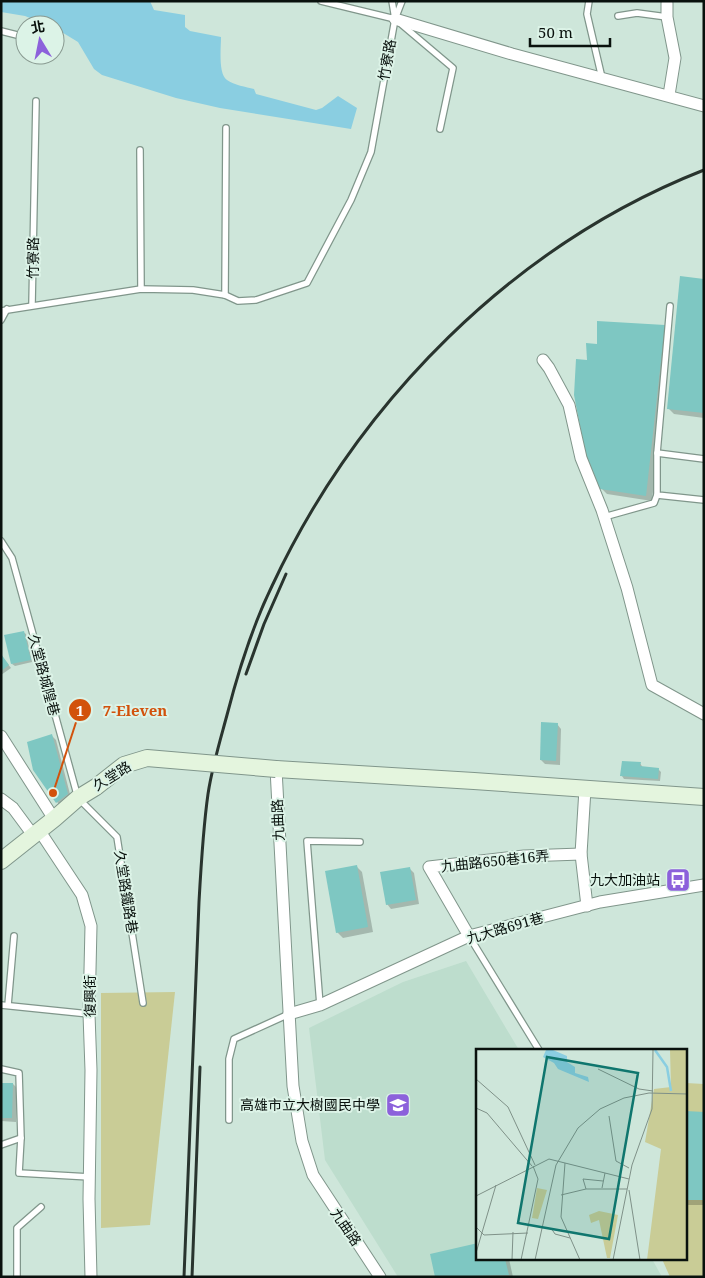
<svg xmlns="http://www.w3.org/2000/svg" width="705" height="1278" viewBox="0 0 705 1278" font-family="'Noto Serif','Noto Sans TC',serif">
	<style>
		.built { fill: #bdddcd }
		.green { fill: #c9cc96 }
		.water { fill: #8acee1 }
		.shadow { fill: #0003 }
		.building { fill: #7ec7c2 }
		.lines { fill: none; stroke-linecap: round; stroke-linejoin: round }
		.lane-casing { stroke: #80968b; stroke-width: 8 }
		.street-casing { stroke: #80968b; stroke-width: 13 }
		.secondary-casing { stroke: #80968b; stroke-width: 18 }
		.lane { stroke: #fff; stroke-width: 5.5 }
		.street { stroke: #fff; stroke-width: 11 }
		.secondary { stroke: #e4f5de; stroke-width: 16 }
		.rail { stroke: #29342e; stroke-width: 3 }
		.secondary-bridge-casing { stroke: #80968b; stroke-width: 18; stroke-linecap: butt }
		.secondary-bridge { stroke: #e4f5de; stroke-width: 16 }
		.labels { text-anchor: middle; stroke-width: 4; stroke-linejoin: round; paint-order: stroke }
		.street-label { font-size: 14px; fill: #09110d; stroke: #dcf3e7 }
		.poi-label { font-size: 14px; fill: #09110d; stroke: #dcf3e7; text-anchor: end }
		.inset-river { fill: none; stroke: #8acee1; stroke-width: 2.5 }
		.inset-road { fill: none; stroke: #7f9188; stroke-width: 1 }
		.view { fill: #0f766e; fill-opacity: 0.15; stroke: #0f766e; stroke-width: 2.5 }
		.inset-edge { fill: none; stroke: #09110d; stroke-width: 2.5 }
		.leader { fill: none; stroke: #d2520c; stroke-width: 2 }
		.callout-dot { fill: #d2520c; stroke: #dcf3e7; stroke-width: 2 }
		.mark-label { font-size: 15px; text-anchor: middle; font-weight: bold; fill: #fff }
		.callout-label { font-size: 15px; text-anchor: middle; font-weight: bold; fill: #d2520c; stroke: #dcf3e7; stroke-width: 4; stroke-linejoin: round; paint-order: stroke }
	</style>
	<rect width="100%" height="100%" fill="#cee6da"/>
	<polygon class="built" points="466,961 519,1050 478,1050 478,1259 652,1259 662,1277 398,1277 325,1160 309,1028 403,982"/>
	<g class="green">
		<polygon points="175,992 150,1225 101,1228 101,993"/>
		<polygon points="686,1083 704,1084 704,1277 670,1277 662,1259 686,1259"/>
	</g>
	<path class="water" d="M 1,1 L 150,1 L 154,10 L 185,15 L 185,27 L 190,31 L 221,37 C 221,47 218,74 227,80 C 234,85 246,87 254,89 L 256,94 L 316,110 L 322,108 L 338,96 L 357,108 L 351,129 L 220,108 L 176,98 L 102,75 L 94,69 L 78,42 L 55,28 L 55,25 L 48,25 L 25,16 L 1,12 Z"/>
	<g class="shadow">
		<polygon points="704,280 704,418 674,414 668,408"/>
		<polygon points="664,326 670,332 652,501 607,494 601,488 588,361 599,345"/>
		<polygon points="23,632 26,634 32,662 15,666 12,664"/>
		<polygon points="1,655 11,668 1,675"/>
		<polygon points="557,724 561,729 560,765 545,764 541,760"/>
		<polygon points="52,736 56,740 71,798 61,806 57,802"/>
		<polygon points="640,763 643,768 658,769 661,772 660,781 624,779 622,776"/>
		<polygon points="357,867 362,872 373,932 343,938 337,932"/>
		<polygon points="410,869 414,873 419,904 391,909 387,904"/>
		<polygon points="1,1084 13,1084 17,1088 16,1122 1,1121"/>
		<rect x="686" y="1113" width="18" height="92"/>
		<polygon points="478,1259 509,1259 513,1277 436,1277"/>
	</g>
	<g class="building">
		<polygon points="680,276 704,279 704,413 667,409"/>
		<polygon points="597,321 665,325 646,496 600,489 586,457 574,395 576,359 587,360 586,343 597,344"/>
		<polygon points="24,631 31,660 11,664 4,635"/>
		<polygon points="1,654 9,665 1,671"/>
		<polygon points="541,722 558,723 556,761 540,760"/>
		<polygon points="52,734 68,794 56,803 33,770 27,742"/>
		<polygon points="622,761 641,762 640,766 659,768 658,779 620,776"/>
		<polygon points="357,865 368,927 336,933 325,871"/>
		<polygon points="410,867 416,900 386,905 380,872"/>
		<polygon points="1,1083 13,1083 12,1118 1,1118"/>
		<polygon points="686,1111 704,1112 704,1200 686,1200"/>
		<polygon points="478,1243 478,1259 505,1259 509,1275 435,1277 430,1254"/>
	</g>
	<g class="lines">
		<defs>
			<g id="lane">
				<polyline points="321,1 395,19 453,68 440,129"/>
				<polyline points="392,1 395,19"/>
				<polyline points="589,1 587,14 602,78"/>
				<polyline points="618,16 637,13 667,17"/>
				<polyline points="1,31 25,37"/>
				<polyline points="55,46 57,46"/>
				<polyline points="140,150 141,289"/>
				<polyline points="225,295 226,128"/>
				<polyline points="32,305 36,101"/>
				<polyline points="670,306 657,453 657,495 704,500"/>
				<polyline points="1,311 141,289 193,290 225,295 238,301 256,300 307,283 351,200 371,152 395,19 402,1"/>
				<polyline points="1,320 7,309"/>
				<polyline points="657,453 704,459"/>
				<polyline points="604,517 654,503 657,495"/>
				<polyline points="1,541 12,558 78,798 117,837 143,1003"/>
				<polyline points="469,936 539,1050"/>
				<polyline points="1,1005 89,1014"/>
				<polyline points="8,1005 14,936"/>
				<polyline points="320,1005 307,841 360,842"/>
				<polyline points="1,1069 19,1073 21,1138 19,1173 90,1177"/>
				<polyline points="229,1120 229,1059 234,1039 289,1014"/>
				<polyline points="1,1145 21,1138"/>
				<polyline points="17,1277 17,1228 41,1207"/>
			</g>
			<g id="street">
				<polyline points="667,3 667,17 675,58 669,95"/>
				<polyline points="395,19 512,54 704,106"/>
				<polyline points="543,360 549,368 569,405 581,458 602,510 627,588 652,685 704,714"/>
				<polyline points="1,736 54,819"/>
				<polyline points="276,769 293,1086 302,1141 313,1175 380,1277"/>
				<polyline points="585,789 581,854 587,906"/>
				<polyline points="1,799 13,808 33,835"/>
				<polyline points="39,830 82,895 91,926 89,1014 91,1070 89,1199 91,1277"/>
				<polyline points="469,936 429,867 524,856 581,854"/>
				<polyline points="289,1014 320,1005 469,936 600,902 704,885"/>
			</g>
			<g id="secondary">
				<polyline points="276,769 474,781 704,797"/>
				<polyline points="1,861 54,819 78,798 96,787"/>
			</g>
		</defs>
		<use href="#lane" class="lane-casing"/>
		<use href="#street" class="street-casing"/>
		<use href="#secondary" class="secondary-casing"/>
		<use href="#lane" class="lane"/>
		<use href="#street" class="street"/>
		<use href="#secondary" class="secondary"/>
		<g class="rail">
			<polyline points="246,674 264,624 286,574"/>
			<path d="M 184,1277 L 199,902 C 201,866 203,829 208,794 C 212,767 220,741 227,715 C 238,672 252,627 272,586 C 358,402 513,245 704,170"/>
			<polyline points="192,1277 200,1067"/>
		</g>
		<defs>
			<polyline id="secondary-bridge" points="96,787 124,765 147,758 276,769"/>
		</defs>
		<use href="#secondary-bridge" class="secondary-bridge-casing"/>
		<use href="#secondary-bridge" class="secondary-bridge"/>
	</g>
	<defs>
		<symbol id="bus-square" viewBox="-11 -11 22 22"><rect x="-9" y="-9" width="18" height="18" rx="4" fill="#8c61db" stroke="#dcf3e7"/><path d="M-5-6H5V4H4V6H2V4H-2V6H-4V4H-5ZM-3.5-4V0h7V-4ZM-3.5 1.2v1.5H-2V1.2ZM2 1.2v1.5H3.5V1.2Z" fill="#fff"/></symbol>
		<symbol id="school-square" viewBox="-11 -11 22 22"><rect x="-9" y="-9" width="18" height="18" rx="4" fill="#8c61db" stroke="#dcf3e7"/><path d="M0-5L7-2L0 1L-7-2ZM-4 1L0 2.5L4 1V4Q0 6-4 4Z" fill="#fff"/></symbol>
	</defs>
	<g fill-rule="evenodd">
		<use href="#bus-square" x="664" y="866" width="28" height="28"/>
		<use href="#school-square" x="384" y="1091" width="28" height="28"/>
	</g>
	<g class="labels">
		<g class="street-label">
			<text transform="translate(387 60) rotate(-80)" y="5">竹寮路</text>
			<text transform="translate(33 258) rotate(-89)" y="5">竹寮路</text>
			<text transform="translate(44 675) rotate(75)" y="5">久堂路城隍巷</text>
			<text transform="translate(112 776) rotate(-32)" y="5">久堂路</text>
			<text transform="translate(278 820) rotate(-93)" y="5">九曲路</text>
			<text transform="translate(495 861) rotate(-6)" y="5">九曲路650巷16弄</text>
			<text transform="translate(126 892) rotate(81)" y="5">久堂路鐵路巷</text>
			<text transform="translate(505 928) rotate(-16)" y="5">九大路691巷</text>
			<text transform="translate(90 996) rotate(-90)" y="5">復興街</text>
			<text transform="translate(346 1227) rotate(56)" y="5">九曲路</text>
		</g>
		<g class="poi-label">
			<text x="660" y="885">九大加油站</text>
			<text x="380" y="1110">高雄市立大樹國民中學</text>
		</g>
	</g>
	<g transform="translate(476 1049)">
		<rect width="211" height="211" fill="#cee6da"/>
		<path d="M 194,1 L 211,1 L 211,211 L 171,211 L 185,100 L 169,93 L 178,40 L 195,38 ZM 61,139 L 71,141 L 62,170 L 56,169 ZM 123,162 L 142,166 L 134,209 L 131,209 L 123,171 L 115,174 L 113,166 Z" fill="#c9cc96"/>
		<path d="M 70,1 L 77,1 L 91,7 L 91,13 L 99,18 L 99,24 L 112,28 L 113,33 L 82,20 L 78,14 L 67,8 Z" fill="#8acee1"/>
		<path class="inset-river" d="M 179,1 L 191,18 L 195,42"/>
		<path class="inset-road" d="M 122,20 L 163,40 L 177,42M 0,30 L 32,58 L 59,116M 0,59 L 11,64 L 56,117M 133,67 L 140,112 L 153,119M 89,114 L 85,168 L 104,211M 126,139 L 129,124M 110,140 L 107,130 L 127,132M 153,141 L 164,211M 85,146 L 110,140 L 151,140M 0,147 L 73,110 L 153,130M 0,178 L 8,186 L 52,184M 75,179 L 79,185 L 94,189M 0,204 L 20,136M 36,211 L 37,183M 45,211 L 62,130 L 57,117M 59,211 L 80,116 L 102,79 L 124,60 L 148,49 L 173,44 L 212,45M 137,211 L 156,116 L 176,60 L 177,1"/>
		<path class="view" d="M 71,8 L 162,24 L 133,190 L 42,174 Z"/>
		<rect width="211" height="211" class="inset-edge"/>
	</g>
	<path class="leader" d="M53 793L80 710"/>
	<g class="callout-dot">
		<circle cx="53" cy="793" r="5"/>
		<circle cx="80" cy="710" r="12"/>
	</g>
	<g class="mark-label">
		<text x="80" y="716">1</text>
	</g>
	<g class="callout-label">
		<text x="135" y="716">7-Eleven</text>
	</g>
	<rect width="705" height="1278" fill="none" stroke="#09110d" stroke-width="5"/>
	<g transform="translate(40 40) rotate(350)"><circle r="24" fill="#dcf3e7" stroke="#889990"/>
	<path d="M0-4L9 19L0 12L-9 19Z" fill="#8c61db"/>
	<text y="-8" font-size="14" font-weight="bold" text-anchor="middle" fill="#09110d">北</text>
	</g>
	<path d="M530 38v8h80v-8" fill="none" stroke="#09110d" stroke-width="2.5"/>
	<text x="538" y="38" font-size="15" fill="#09110d" stroke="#dcf3e7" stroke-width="4" paint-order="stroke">50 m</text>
</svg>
